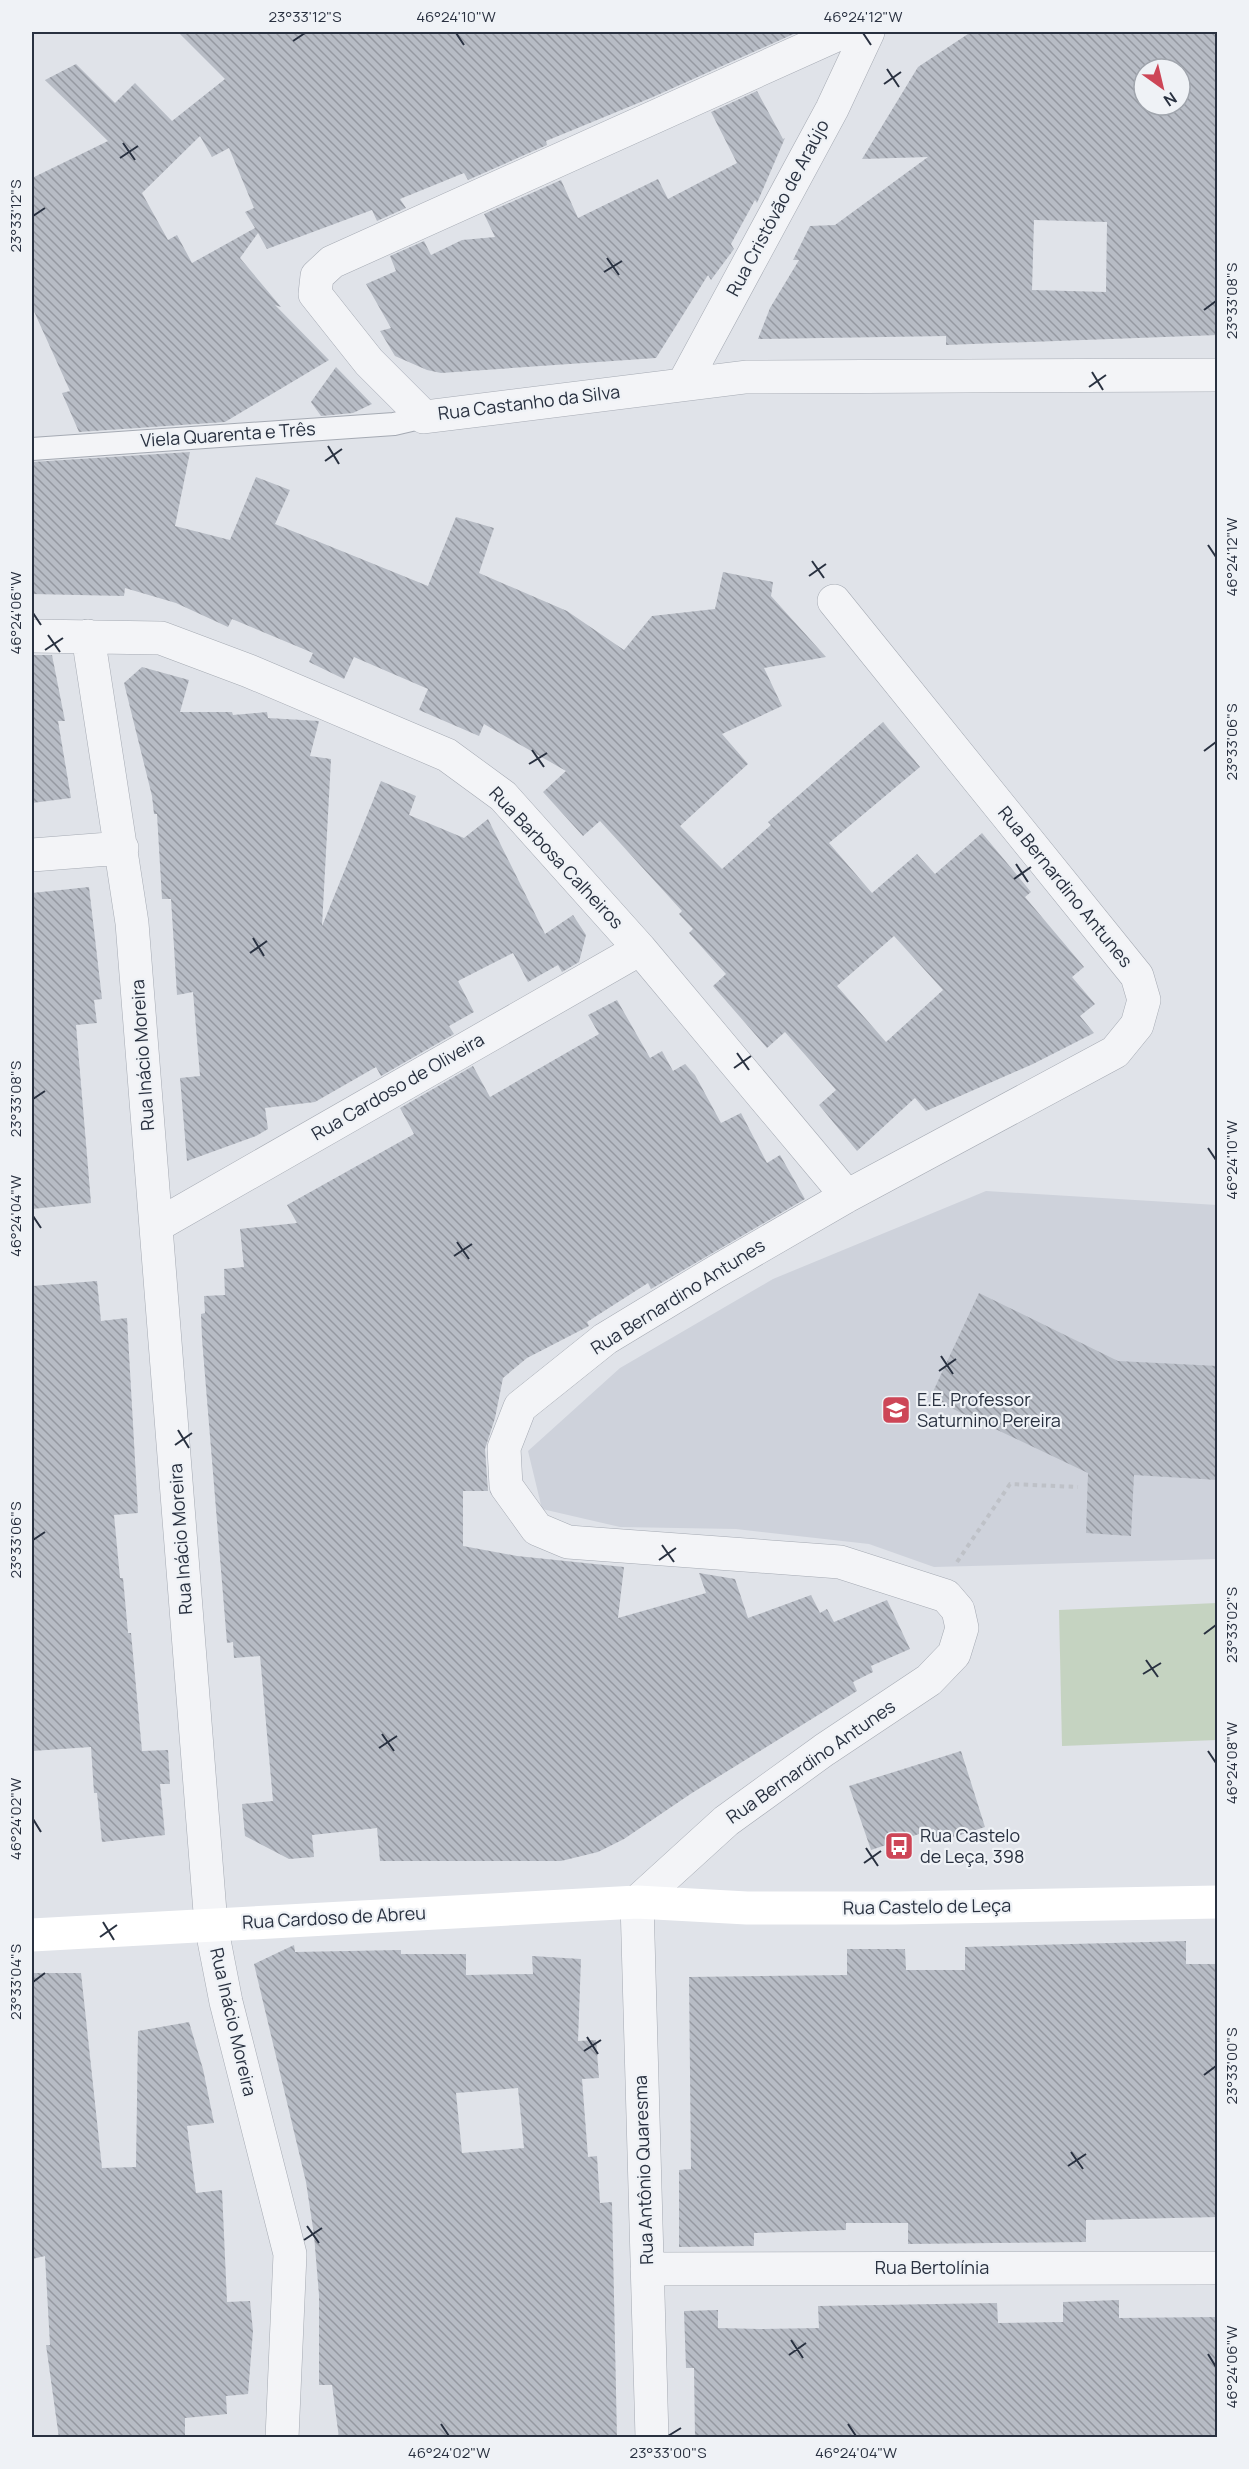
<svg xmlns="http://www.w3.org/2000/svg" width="1249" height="2469" viewBox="0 0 1249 2469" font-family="Manrope,sans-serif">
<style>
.built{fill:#ced2db}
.green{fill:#c5d3c1}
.building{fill:url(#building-back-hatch);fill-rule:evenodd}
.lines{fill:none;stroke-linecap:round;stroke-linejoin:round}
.lane-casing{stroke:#a5aab3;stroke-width:24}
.street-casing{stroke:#a5aab3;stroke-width:34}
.path{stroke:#bec1c7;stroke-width:4;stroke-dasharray:4.5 4.5;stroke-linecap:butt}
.lane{stroke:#f3f4f7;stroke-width:22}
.street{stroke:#f3f4f7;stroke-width:33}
.secondary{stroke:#fff;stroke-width:33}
.ticks{fill:none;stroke:#293140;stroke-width:2}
.labels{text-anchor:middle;stroke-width:4.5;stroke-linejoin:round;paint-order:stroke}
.street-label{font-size:18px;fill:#293140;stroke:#eff2f6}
.poi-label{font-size:18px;fill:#293140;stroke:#eff2f6;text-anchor:start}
.neatline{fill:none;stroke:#293140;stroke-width:2}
.ticks-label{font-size:15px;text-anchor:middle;fill:#293140}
</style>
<defs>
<pattern id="building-back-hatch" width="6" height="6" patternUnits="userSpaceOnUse" patternTransform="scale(1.5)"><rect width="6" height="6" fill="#b7bcc5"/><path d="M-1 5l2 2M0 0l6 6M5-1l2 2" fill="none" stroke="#9599a1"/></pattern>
</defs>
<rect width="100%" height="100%" fill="#e0e3e9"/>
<!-- built -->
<path class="built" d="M 986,1191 L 1217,1205 L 1217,1559 L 934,1567 L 869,1544 L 736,1529 L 620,1527 L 542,1509 L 528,1451 L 620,1368 L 773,1279 Z"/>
<!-- green -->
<path class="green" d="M 1217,1603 L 1217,1740 L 1062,1746 L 1059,1610 Z"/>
<!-- building -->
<path class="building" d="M 178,32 L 798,32 L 653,97 L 546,141 L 547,145 L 468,180 L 464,173 L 400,199 L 406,208 L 377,221 L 372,210 L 267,249 L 258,233 L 240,258 L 281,307 L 275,305 L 329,360 L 225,422 L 79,432 L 62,393 L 70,391 L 32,307 L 32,178 L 108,141 L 45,80 L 76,64 L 115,103 L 135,83 L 172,121 L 225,79 ZM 200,136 L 212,157 L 229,148 L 254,208 L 245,212 L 255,228 L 192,263 L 177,235 L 168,240 L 142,193 Z
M 971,32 L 1218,32 L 1218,335 L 946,345 L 946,336 L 758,339 L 770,308 L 799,260 L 793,260 L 810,226 L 835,225 L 928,157 L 862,159 L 918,67 ZM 1144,69 L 1180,69 L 1180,105 L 1144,105 ZM 1034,220 L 1107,222 L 1106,292 L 1032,290 Z
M 757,91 L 783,139 L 785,138 L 757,203 L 755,200 L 731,244 L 734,249 L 711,280 L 708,275 L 656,358 L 441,373 L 427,370 L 395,356 L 380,331 L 391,328 L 366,284 L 396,271 L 390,256 L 424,241 L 431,255 L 462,240 L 495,237 L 484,214 L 561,180 L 578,218 L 658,179 L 668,199 L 737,163 L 711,112 Z
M 336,367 L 372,404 L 353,413 L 321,416 L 311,402 Z
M 190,452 L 175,526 L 230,540 L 256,477 L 290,490 L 275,524 L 428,586 L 456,517 L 494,528 L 479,573 L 567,611 L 624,650 L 652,616 L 715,609 L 723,572 L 773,582 L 771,596 L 826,657 L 764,668 L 782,706 L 722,734 L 748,764 L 680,826 L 722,869 L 771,825 L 768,822 L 883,722 L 920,767 L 829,843 L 872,893 L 917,854 L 935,874 L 982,833 L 1031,892 L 1025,897 L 1084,967 L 1072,977 L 1095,1004 L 1080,1016 L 1094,1033 L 1033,1064 L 926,1111 L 915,1098 L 857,1151 L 819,1105 L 836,1090 L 785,1032 L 767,1048 L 713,986 L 726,974 L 689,933 L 693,929 L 679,914 L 682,911 L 600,821 L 583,836 L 543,792 L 566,771 L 484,724 L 479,736 L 419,710 L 428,689 L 354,657 L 344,679 L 309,662 L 313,653 L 232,619 L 228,627 L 176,603 L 125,588 L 124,596 L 32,594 L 32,462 ZM 894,936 L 943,990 L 886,1042 L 837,986 Z
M 32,655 L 52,655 L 65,721 L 58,721 L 71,798 L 32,803 Z
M 142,667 L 189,680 L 180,712 L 232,712 L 233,715 L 267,712 L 268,718 L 319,721 L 310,756 L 331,759 L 322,926 L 381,781 L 416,796 L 409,815 L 464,838 L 488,819 L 545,934 L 573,915 L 586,935 L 579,962 L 562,972 L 558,965 L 528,982 L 513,953 L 458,981 L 474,1012 L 449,1026 L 454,1034 L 381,1076 L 376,1067 L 315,1102 L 265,1108 L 268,1129 L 256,1136 L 187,1161 L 180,1078 L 200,1076 L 193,992 L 177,995 L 171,899 L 162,899 L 157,814 L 154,814 L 152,796 L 124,683 Z
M 89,887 L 102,999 L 94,1000 L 97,1023 L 76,1025 L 91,1203 L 32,1209 L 32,893 Z
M 617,1000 L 650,1058 L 662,1051 L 673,1071 L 685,1064 L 695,1075 L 721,1123 L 741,1113 L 767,1163 L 780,1155 L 805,1199 L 651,1289 L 648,1283 L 587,1322 L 589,1326 L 527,1358 L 503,1378 L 495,1418 L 485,1449 L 488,1491 L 463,1491 L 463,1546 L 517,1556 L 624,1567 L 618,1618 L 706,1593 L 699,1573 L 735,1579 L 748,1618 L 811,1595 L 820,1613 L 827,1609 L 834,1622 L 887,1600 L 910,1649 L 871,1666 L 873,1672 L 853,1682 L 857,1691 L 692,1793 L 624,1839 L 598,1852 L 561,1861 L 380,1861 L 377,1828 L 312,1835 L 314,1857 L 289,1859 L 245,1836 L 242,1804 L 273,1801 L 260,1656 L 234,1658 L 233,1642 L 227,1643 L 202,1339 L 201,1314 L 205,1313 L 204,1296 L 225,1295 L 224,1269 L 244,1267 L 240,1229 L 297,1223 L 287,1205 L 414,1134 L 400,1108 L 473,1066 L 490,1097 L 599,1034 L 588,1015 Z
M 97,1281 L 101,1321 L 127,1318 L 138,1513 L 114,1515 L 120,1578 L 123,1578 L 128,1633 L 131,1633 L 142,1751 L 168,1750 L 170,1784 L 160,1784 L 165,1835 L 102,1842 L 97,1793 L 94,1793 L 91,1747 L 32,1751 L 32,1286 Z
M 979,1293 L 1118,1361 L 1218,1366 L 1218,1480 L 1134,1475 L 1131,1536 L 1086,1533 L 1088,1473 L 930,1398 Z
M 961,1751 L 985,1827 L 938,1842 L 934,1829 L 871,1850 L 849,1786 Z
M 1186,1941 L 1186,1964 L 1218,1964 L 1218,2217 L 1086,2220 L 1086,2242 L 908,2244 L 908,2223 L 846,2223 L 846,2230 L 754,2233 L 754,2246 L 679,2247 L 679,2170 L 691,2169 L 689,1977 L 847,1975 L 847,1949 L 905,1949 L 906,1970 L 965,1970 L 965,1947 Z
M 294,1945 L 295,1952 L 401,1950 L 401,1954 L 466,1954 L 466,1975 L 533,1974 L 532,1956 L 581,1959 L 578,2041 L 596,2040 L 599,2078 L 582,2079 L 588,2157 L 597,2156 L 600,2203 L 612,2202 L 617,2438 L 339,2438 L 332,2385 L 319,2385 L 319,2295 L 314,2235 L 306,2182 L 254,1964 ZM 518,2088 L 524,2148 L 462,2153 L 456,2093 Z
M 32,1973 L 81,1973 L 102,2168 L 136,2167 L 138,2031 L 189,2022 L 203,2069 L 214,2123 L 187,2126 L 196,2193 L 222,2190 L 227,2302 L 250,2301 L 253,2331 L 248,2394 L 226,2396 L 227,2414 L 185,2418 L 185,2438 L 59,2438 L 46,2345 L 50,2345 L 45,2256 L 32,2259 Z
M 1119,2300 L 1119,2318 L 1218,2317 L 1218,2438 L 695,2438 L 694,2368 L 686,2368 L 684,2311 L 718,2310 L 718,2328 L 760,2329 L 819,2328 L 818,2306 L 997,2303 L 998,2323 L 1063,2322 L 1063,2302 Z"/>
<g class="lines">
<!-- lane casing -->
<g class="lane-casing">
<path id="lane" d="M 32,449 L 394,424 L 424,417"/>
</g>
<!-- street casing -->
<g class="street-casing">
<path id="street" d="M 843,32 L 332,262 L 317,276 L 315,294 L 369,362 L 424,417 L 746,377 L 1218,375
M 684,383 L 832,109 L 868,32
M 32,636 L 161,638 L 249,671 L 447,755 L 503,796 L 640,949 L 847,1196
M 88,636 L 132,923 L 211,1925 L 226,2002 L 290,2254 L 282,2438
M 32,855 L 122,848
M 156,1226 L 640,949
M 647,2269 L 1218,2268
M 652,2438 L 637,1902 L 726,1821 L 824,1750 L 929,1680 L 954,1654 L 962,1628 L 958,1610 L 946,1596 L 840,1562 L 568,1542 L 537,1529 L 506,1486 L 504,1448 L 520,1407 L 605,1339 L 714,1273 L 847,1196 L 1115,1052 L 1137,1025 L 1144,1000 L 1137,976 L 834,601"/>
</g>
<!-- path -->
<path class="path" d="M 957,1562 L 1010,1484 L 1078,1487"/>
<!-- lane -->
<use href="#lane" class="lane"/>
<!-- street -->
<use href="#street" class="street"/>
<!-- secondary -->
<path class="secondary" d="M 32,1935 L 637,1902 L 747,1908 L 896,1908 L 1218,1902"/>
</g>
<!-- ticks -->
<path class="ticks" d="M 456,33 L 464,45M 863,33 L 871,45M 293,41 L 305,33M 887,69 L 899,87M 884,84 L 901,72M 123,143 L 135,160M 120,158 L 138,146M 33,216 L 45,208M 607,258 L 619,275M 604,272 L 622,261M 1204,310 L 1216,301M 1092,372 L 1103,390M 1089,387 L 1106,375M 328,446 L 339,464M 325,461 L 342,449M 1208,545 L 1216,557M 812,561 L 824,578M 809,576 L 826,564M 33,613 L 41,625M 48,635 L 60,652M 45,650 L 63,638M 532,750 L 544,767M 1204,751 L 1216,742M 529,764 L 547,753M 1016,864 L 1028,882M 1014,879 L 1031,867M 253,938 L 264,956M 250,953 L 267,941M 737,1053 L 749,1070M 734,1068 L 751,1056M 33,1099 L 45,1091M 1208,1148 L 1216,1160M 33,1216 L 41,1228M 457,1242 L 469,1259M 454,1256 L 472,1244M 941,1356 L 953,1374M 939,1371 L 956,1359M 178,1430 L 189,1448M 175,1445 L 192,1433M 33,1540 L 45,1532M 662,1545 L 674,1562M 659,1560 L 676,1548M 1204,1634 L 1216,1625M 1146,1660 L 1158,1677M 1143,1674 L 1161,1663M 382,1734 L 394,1751M 379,1748 L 397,1736M 1208,1751 L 1216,1763M 33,1819 L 41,1832M 866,1848 L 878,1866M 864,1863 L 881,1851M 103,1922 L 114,1940M 100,1937 L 117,1925M 33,1982 L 45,1973M 587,2037 L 598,2054M 584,2051 L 601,2040M 1204,2075 L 1216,2066M 1071,2152 L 1083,2169M 1068,2166 L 1086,2154M 307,2226 L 319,2243M 304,2240 L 322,2228M 791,2340 L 803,2358M 1208,2354 L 1216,2367M 789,2355 L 806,2343M 441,2424 L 449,2436M 848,2424 L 856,2436M 668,2436 L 681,2428"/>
<!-- icons -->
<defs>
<g id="school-square" transform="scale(1.5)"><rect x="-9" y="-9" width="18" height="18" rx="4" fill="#cd4657" stroke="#eff2f6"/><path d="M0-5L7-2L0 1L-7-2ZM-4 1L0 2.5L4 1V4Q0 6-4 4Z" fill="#fff"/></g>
<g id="bus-square" transform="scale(1.5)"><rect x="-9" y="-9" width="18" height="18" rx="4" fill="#cd4657" stroke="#eff2f6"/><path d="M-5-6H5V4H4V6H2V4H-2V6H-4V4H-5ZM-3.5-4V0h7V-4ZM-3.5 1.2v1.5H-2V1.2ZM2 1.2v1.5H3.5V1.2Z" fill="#fff"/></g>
</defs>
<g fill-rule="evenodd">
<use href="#school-square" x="896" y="1410"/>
<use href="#bus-square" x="899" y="1846"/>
</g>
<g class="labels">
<!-- street labels -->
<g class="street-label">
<text transform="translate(778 208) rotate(-62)" y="6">Rua Cristóvão de Araújo</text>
<text transform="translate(529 403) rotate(-7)" y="6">Rua Castanho da Silva</text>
<text transform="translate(228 435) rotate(-4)" y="6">Viela Quarenta e Três</text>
<text transform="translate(556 858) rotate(47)" y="6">Rua Barbosa Calheiros</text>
<text transform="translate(1065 887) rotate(51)" y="6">Rua Bernardino Antunes</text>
<text transform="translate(143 1055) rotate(-94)" y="6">Rua Inácio Moreira</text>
<text transform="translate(398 1087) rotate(-30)" y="6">Rua Cardoso de Oliveira</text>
<text transform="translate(678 1297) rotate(-32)" y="6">Rua Bernardino Antunes</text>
<text transform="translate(181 1539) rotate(-94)" y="6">Rua Inácio Moreira</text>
<text transform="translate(811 1762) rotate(-35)" y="6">Rua Bernardino Antunes</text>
<text transform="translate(927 1907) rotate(-1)" y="6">Rua Castelo de Leça</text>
<text transform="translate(334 1918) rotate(-3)" y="6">Rua Cardoso de Abreu</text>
<text transform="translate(233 2022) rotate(77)" y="6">Rua Inácio Moreira</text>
<text transform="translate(644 2170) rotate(-92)" y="6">Rua Antônio Quaresma</text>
<text x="932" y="2274">Rua Bertolínia</text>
</g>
<!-- poi labels -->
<g class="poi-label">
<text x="917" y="1406">E.E. Professor<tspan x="917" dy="21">Saturnino Pereira</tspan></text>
<text x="920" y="1842">Rua Castelo<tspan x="920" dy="21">de Leça, 398</tspan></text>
</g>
</g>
<!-- border -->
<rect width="1249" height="2469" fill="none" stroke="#eff2f6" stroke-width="66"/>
<!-- north arrow -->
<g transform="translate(1162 87) rotate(146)"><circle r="28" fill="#eff2f6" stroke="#a0a5ad" stroke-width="1.5"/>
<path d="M0-4.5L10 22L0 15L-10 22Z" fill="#cd4657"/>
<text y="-9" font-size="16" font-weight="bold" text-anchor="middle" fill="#293140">N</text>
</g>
<rect x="33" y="33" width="1183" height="2403" class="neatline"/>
<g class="ticks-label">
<text x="305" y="22">23°33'12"S</text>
<text x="456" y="22">46°24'10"W</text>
<text x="863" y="22">46°24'12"W</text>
<text transform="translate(16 216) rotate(-90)" y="5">23°33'12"S</text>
<text transform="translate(1232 301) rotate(-90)" y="5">23°33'08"S</text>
<text transform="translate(1232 557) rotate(-90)" y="5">46°24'12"W</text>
<text transform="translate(16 613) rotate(-90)" y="5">46°24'06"W</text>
<text transform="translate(1232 742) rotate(-90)" y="5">23°33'06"S</text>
<text transform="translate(16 1099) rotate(-90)" y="5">23°33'08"S</text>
<text transform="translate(1232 1160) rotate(-90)" y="5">46°24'10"W</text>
<text transform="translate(16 1216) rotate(-90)" y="5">46°24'04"W</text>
<text transform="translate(16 1540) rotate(-90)" y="5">23°33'06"S</text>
<text transform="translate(1232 1625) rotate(-90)" y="5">23°33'02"S</text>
<text transform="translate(1232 1763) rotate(-90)" y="5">46°24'08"W</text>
<text transform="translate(16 1819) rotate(-90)" y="5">46°24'02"W</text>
<text transform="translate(16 1982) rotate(-90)" y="5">23°33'04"S</text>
<text transform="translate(1232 2066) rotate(-90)" y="5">23°33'00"S</text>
<text transform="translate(1232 2367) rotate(-90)" y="5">46°24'06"W</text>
<text x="449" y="2458">46°24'02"W</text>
<text x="668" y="2458">23°33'00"S</text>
<text x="856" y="2458">46°24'04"W</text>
</g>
</svg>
